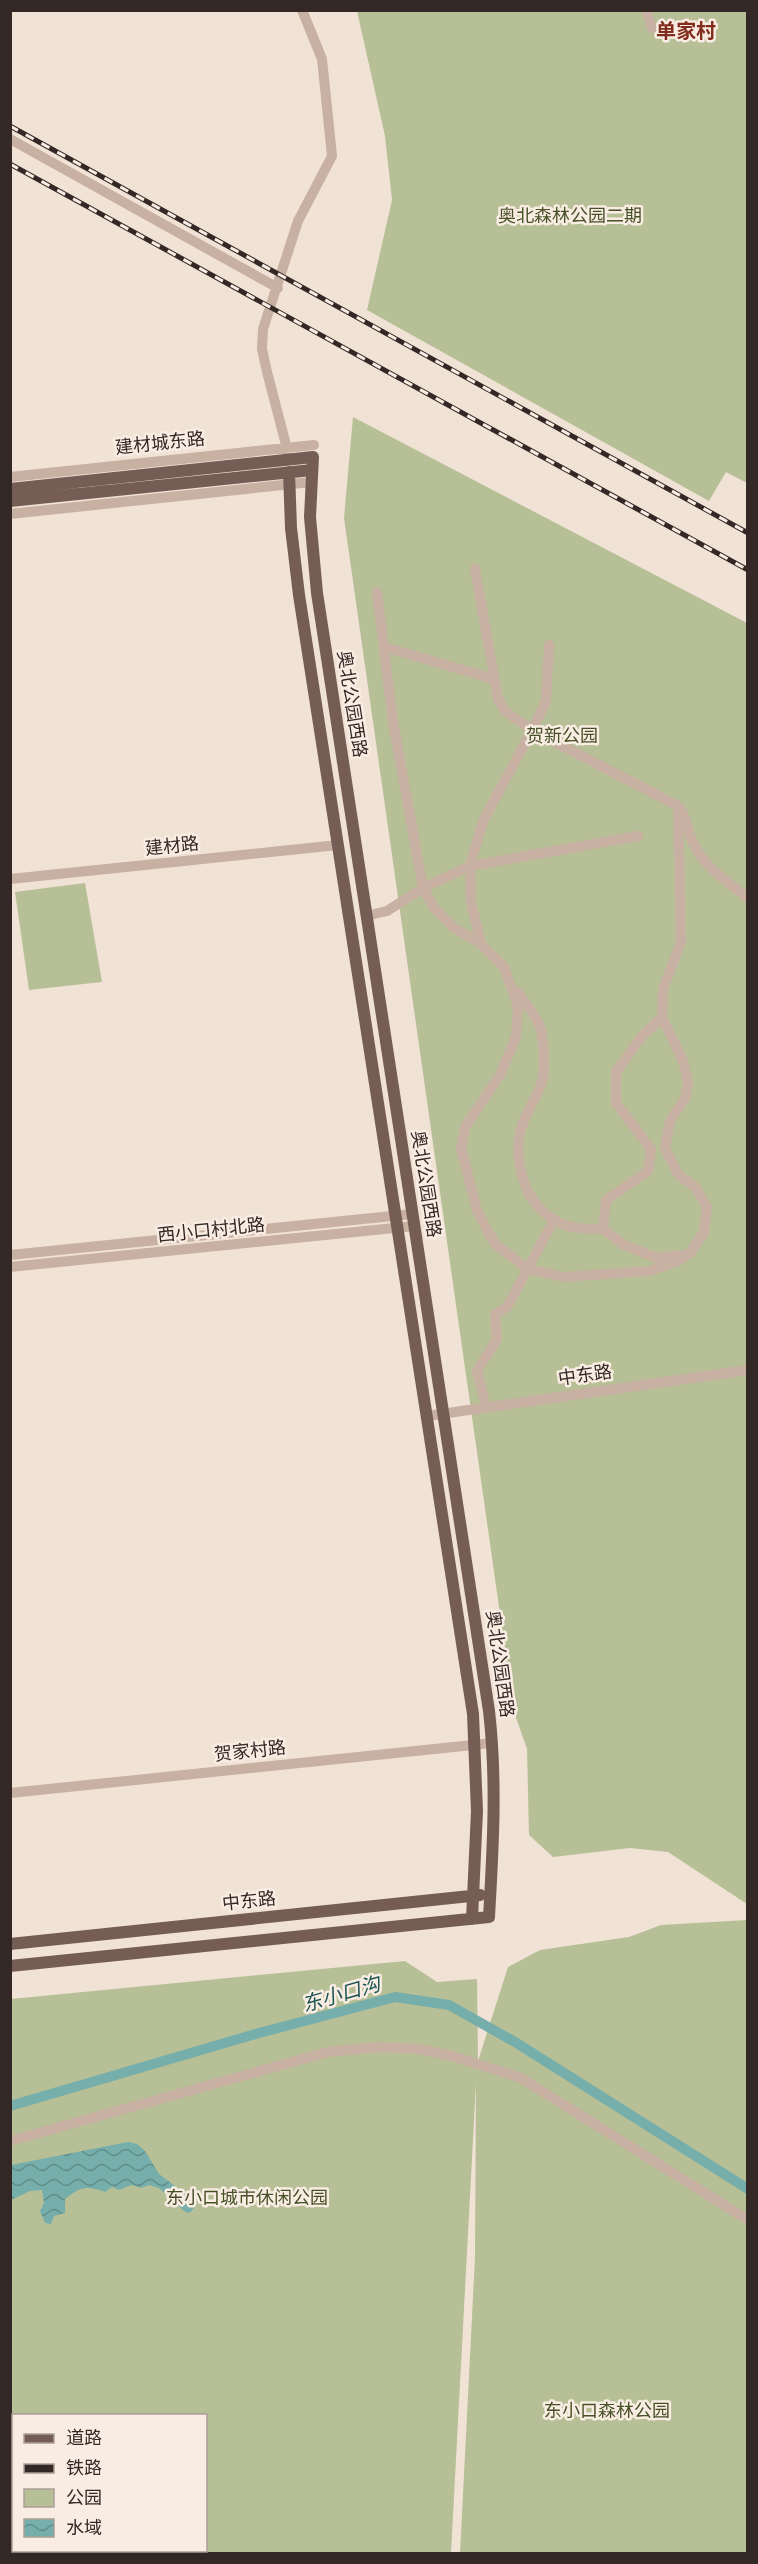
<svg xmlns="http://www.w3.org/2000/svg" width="758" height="2564" viewBox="0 0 758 2564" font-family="'Space Grotesk','Noto Sans SC',sans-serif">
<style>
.green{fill:#b6bf96;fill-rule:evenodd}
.water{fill:url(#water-waves)}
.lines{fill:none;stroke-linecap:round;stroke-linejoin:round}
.canal{stroke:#75aeab;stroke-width:10}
.minor{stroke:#c8b0a2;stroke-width:10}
.major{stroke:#755d55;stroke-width:12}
.rail-casing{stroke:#332825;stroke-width:5}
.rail{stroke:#f9ece2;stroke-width:3;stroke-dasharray:9;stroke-linecap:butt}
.labels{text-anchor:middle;stroke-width:5;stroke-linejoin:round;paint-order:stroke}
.park-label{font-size:18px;fill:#465128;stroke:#f9ece2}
.street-label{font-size:18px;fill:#332825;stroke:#f9ece2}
.neighbourhood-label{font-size:20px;font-weight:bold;fill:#822c1d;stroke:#f9ece2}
.water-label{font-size:20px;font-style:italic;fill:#1a5453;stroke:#f9ece2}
</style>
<defs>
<pattern id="water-waves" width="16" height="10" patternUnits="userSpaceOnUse" patternTransform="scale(1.5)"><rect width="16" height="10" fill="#75aeab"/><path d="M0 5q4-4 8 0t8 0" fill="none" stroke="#618e8b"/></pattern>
</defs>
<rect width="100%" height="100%" fill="#f1e2d6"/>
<!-- green -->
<path class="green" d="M 357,11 L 747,11 L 747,483 L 726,472 L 709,501 L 367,310 L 392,200 L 385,136 Z
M 353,417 L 747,623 L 747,1904 L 668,1852 L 630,1848 L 553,1857 L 529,1835 L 527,1749 L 514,1712 L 344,518 Z
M 85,883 L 102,982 L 29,990 L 15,892 Z
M 747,1920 L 747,2553 L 460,2553 L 475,2258 L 476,2083 L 451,2553 L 11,2554 L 11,1999 L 405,1961 L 437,1982 L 477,1979 L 478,2061 L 508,1967 L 540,1950 L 629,1937 L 661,1925 ZM 14,2416 L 206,2416 L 206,2550 L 14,2550 Z"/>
<!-- water -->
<path class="water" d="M 128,2142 L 137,2144 L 145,2151 L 159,2174 L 184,2193 L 194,2208 L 189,2213 L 184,2211 L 159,2188 L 149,2185 L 141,2188 L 132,2185 L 119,2190 L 112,2187 L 105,2192 C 86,2185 80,2187 65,2199 L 65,2213 L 54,2216 L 51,2224 L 45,2223 L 40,2211 L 44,2203 L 42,2190 L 30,2191 L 11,2200 L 11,2165 Z"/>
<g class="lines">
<!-- canal -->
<path class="canal" d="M 10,2106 L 259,2033 L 395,1997 L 449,2005 L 515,2042 L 748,2189"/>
<!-- minor -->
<path class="minor" d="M 646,10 L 652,28
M 10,139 L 278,288
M 290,460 L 267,372 L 262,349 L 263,329 L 298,221 L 332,156 L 322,59 L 302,10
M 10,477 L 314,445
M 10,514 L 311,482
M 475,569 L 498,699 L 506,712 L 532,730 L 678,806 C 687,817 687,828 692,841 C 703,866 727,882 748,898
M 377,592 L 393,722 L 423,888 L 434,908 L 453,927 L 481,944 L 504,967 L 518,1006 L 516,1037 L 500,1075 L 465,1127 L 461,1148 L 477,1211 L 495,1244 L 528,1269 L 563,1277 L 649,1271 L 678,1261 L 690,1253 L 704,1232 L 707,1207 L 696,1188 L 678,1174 L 665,1148 L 670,1121 L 685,1098 L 688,1082 L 683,1061 L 662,1017
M 384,647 L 494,679
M 678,806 L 681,942 L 663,989 L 662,1017 L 642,1036 L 616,1072 L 616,1103 L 651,1149 L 648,1171 L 606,1200 L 603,1229 L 624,1245 L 657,1258 L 680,1255
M 10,879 L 338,845
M 366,916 L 387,911 L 423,888 L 470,866 L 638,836
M 481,944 L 471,902 L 470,866 L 483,821 L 532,730 L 546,701 L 549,645
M 518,992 C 524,1003 536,1015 540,1027 C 543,1037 544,1052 544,1063 C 545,1088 533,1098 525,1118 C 510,1153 521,1199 554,1220 C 569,1229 586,1229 603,1229
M 10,1255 L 412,1214
M 10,1267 L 414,1226
M 486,1407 L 477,1371 L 497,1339 L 495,1314 L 507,1307 L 554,1220
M 427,1416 L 748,1370
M 10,1793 L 492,1743
M 10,2141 L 328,2052 L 377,2047 L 419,2049 L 452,2056 L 521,2078 L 748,2220"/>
<!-- major -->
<path class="major" d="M 289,472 L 291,528 L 299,595 L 473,1714 L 477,1811 L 472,1919
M 10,489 L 313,457 L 310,517 L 317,593 L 489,1711 C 497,1780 493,1848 489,1917 L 10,1966
M 10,501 L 312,470
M 10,1944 L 480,1895"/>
<!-- rail casing -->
<g class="rail-casing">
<path id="rail" d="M 10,126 L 748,533
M 10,164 L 748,570"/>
</g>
<!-- rail -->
<use href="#rail" class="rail"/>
</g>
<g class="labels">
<!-- park labels -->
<g class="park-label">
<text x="570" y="222">奥北森林公园二期</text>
<text x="562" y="742">贺新公园</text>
<text x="247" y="2204">东小口城市休闲公园</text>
<text x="607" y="2417">东小口森林公园</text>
</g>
<!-- street labels -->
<g class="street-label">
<text transform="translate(160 443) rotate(-6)" y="6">建材城东路</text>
<text transform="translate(352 704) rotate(81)" y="6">奥北公园西路</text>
<text transform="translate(172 846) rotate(-6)" y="6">建材路</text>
<text transform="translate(426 1184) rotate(81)" y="6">奥北公园西路</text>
<text transform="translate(211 1230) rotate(-6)" y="6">西小口村北路</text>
<text transform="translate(585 1375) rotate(-8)" y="6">中东路</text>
<text transform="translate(500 1664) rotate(82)" y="6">奥北公园西路</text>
<text transform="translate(250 1751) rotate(-6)" y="6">贺家村路</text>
<text transform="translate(249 1901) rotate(-6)" y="6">中东路</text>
</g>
<!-- neighbourhood labels -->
<g class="neighbourhood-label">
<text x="686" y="38">单家村</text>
</g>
<!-- water labels -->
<g class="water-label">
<text transform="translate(341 1994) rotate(-16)" y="7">东小口沟</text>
</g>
</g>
<!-- border -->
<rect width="758" height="2564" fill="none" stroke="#332825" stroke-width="24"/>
<!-- legend -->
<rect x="12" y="2414" width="195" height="138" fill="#f9ece2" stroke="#aa9e96" stroke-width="1.5"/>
<rect x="24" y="2434" width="30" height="9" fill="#755d55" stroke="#aa9e96" stroke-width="1.5"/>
<text x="66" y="2444" font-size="18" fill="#332825">道路</text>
<rect x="24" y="2464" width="30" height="9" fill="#332825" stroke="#aa9e96" stroke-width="1.5"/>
<text x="66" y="2474" font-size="18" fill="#332825">铁路</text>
<rect x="24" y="2489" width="30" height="18" fill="#b6bf96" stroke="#aa9e96" stroke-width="1.5"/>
<text x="66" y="2504" font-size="18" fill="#332825">公园</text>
<rect x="24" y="2519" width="30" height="18" fill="url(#water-waves)" stroke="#aa9e96" stroke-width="1.5"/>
<text x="66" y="2534" font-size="18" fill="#332825">水域</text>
</svg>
